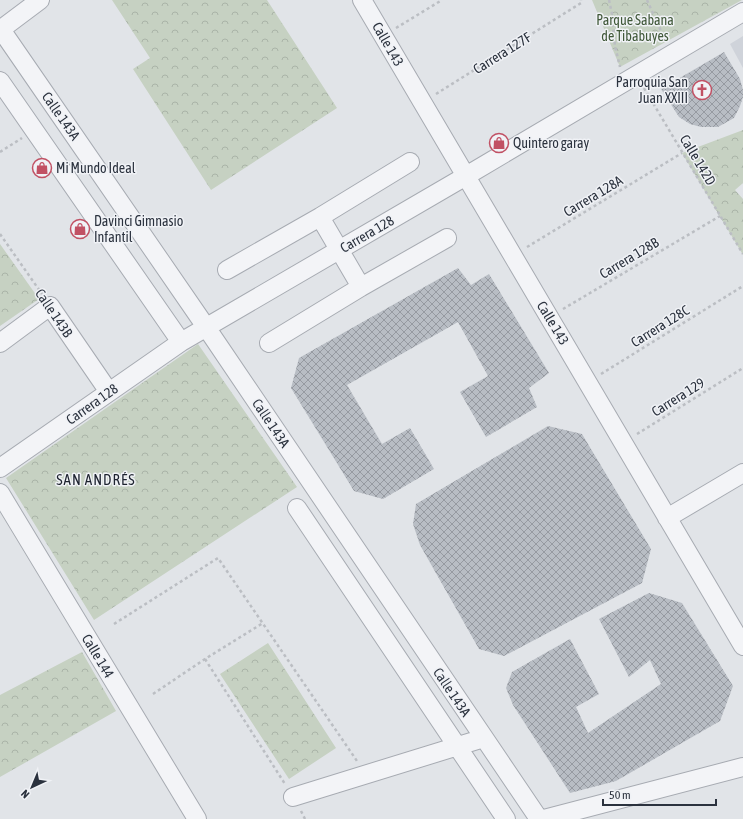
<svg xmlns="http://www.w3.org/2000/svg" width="743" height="819" viewBox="0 0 743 819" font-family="'Asap Condensed',sans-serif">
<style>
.built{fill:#cfd3da}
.park{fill:url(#park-crowns)}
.building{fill:url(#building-cross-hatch)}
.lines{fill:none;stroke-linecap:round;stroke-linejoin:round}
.minor-casing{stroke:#a7abb2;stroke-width:20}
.path{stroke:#bbbec3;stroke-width:2.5;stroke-dasharray:3 3;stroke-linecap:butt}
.minor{stroke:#f3f4f7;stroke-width:18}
.labels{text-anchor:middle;stroke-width:3;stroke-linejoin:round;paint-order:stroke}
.park-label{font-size:14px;fill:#405839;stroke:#f0f2f6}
.street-label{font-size:14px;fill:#2b323e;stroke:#f0f2f6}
.poi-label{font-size:14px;fill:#2b323e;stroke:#f0f2f6;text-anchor:start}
.neighbourhood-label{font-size:15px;letter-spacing:1px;fill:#1d232f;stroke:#f0f2f6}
</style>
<defs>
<pattern id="park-crowns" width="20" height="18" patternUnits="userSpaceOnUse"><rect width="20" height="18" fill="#c6d1c2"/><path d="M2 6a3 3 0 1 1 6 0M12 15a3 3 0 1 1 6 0" fill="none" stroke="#aab4a8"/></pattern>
<pattern id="building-cross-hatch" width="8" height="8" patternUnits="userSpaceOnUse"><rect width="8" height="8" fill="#b8bdc4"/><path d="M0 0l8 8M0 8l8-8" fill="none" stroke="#969aa1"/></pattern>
</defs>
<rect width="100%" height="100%" fill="#e1e4e8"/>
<!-- built -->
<path class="built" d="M 743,36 L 743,68 L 730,44 Z"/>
<!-- park -->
<path class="park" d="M 112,0 L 267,0 L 337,108 L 211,190 L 133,69 L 150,58 Z
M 592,0 L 742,0 L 620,67 Z
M 743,130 L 743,183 L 735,190 L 743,199 L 743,255 L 682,153 Z
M 0,244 L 39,299 L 0,326 Z
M 198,344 L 297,487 L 94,620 L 6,478 Z
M 268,643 L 336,748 L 289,779 L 220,674 Z
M 82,652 L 116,711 L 0,777 L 0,695 Z"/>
<!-- building -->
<path class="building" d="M 724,52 L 740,79 L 743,90 L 743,97 L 740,106 L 734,118 L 718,127 L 701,127 L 690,124 L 679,117 L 661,89 Z
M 458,268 L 471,285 L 489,274 L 549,373 L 529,388 L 537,407 L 486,437 L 460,392 L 488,376 L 458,322 L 347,385 L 382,444 L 410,428 L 434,469 L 383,499 L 354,491 L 291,388 L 299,358 Z
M 548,426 L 582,434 L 651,549 L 642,583 L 504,656 L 479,649 L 420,545 L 413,524 L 416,504 Z
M 649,593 L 682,603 L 733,686 L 720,721 L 616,781 L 570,793 L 513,705 L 506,688 L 512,672 L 570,639 L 599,694 L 576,707 L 588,733 L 661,684 L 650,660 L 629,677 L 599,619 Z"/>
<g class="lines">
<!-- minor casing -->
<g class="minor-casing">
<path id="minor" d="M 362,0 L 743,646
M 0,28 L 206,327 L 539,819
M 0,30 L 40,0
M 0,81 L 181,342
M 320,217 L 361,287
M 227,270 L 320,217 L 410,162
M 0,343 L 50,306 L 109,392
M 269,343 L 361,287 L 447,238
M 0,468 L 181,342 L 466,176 L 743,12
M 0,493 L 197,819
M 297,508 L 506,819
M 667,518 L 743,473
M 293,797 L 484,738
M 544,819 L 743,767"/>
</g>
<!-- path -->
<path class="path" d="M 609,0 L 612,14 L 615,46 L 620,67
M 647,0 L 665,40
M 396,28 L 442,0
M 644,88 L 743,254
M 436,94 L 581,3 L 581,0
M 0,152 L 22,138
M 0,234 L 42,294
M 527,247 L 682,153
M 563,309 L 720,216
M 601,374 L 743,286
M 637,434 L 743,368
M 114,624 L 218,558 L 357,761
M 205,659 L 285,784
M 153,694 L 205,659 L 263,623
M 301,811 L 305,819"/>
<!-- minor -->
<use href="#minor" class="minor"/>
</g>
<!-- icons -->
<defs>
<g id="church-ring" transform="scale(1)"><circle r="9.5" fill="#f0f2f6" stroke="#c15164" stroke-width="1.5"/><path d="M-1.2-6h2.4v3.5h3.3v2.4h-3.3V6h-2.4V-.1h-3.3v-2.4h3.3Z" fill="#c15164"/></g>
<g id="shop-ring" transform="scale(1)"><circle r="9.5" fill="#f0f2f6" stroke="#c15164" stroke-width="1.5"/><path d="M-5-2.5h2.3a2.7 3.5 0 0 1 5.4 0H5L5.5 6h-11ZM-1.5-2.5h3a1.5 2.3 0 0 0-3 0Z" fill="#c15164"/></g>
</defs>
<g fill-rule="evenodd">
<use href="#church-ring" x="702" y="90"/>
<use href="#shop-ring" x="499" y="143"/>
<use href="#shop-ring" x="42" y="168"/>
<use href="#shop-ring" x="80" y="229"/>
</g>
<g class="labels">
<!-- park labels -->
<g class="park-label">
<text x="635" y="25">Parque Sabana<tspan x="635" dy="16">de Tibabuyes</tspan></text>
</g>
<!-- street labels -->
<g class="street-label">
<text transform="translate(388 44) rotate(60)" y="5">Calle 143</text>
<text transform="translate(502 53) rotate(-32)" y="5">Carrera 127F</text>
<text transform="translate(61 116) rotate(55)" y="5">Calle 143A</text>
<text transform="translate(698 160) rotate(59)" y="5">Calle 142D</text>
<text transform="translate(593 196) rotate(-31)" y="5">Carrera 128A</text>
<text transform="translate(367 234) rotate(-30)" y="5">Carrera 128</text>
<text transform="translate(629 258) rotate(-31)" y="5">Carrera 128B</text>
<text transform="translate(54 313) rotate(56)" y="5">Calle 143B</text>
<text transform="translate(553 323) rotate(59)" y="5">Calle 143</text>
<text transform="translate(660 326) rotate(-32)" y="5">Carrera 128C</text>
<text transform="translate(678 397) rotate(-32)" y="5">Carrera 129</text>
<text transform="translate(92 404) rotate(-35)" y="5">Carrera 128</text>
<text transform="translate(271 423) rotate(56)" y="5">Calle 143A</text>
<text transform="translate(98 656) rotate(59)" y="5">Calle 144</text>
<text transform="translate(452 692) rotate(56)" y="5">Calle 143A</text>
</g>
<!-- poi labels -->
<g class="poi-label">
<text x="688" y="87" text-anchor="end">Parroquia San<tspan x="688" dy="16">Juan XXIII</tspan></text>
<text x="513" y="148">Quintero garay</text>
<text x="56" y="173">Mi Mundo Ideal</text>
<text x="94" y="226">Davinci Gimnasio<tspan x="94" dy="16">Infantil</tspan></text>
</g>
<!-- neighbourhood labels -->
<g class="neighbourhood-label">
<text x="96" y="485">SAN ANDRÉS</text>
</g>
</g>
<!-- north arrow -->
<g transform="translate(32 787) rotate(224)" stroke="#f0f2f6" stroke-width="3" paint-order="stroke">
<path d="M0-3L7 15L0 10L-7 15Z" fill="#2b323e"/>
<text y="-6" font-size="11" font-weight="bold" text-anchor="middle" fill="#2b323e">N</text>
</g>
<!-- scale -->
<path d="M603 799v6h113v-6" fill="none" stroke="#2b323e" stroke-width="2"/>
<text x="609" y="799" font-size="12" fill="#2b323e" stroke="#f0f2f6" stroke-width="3" paint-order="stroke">50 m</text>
</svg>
